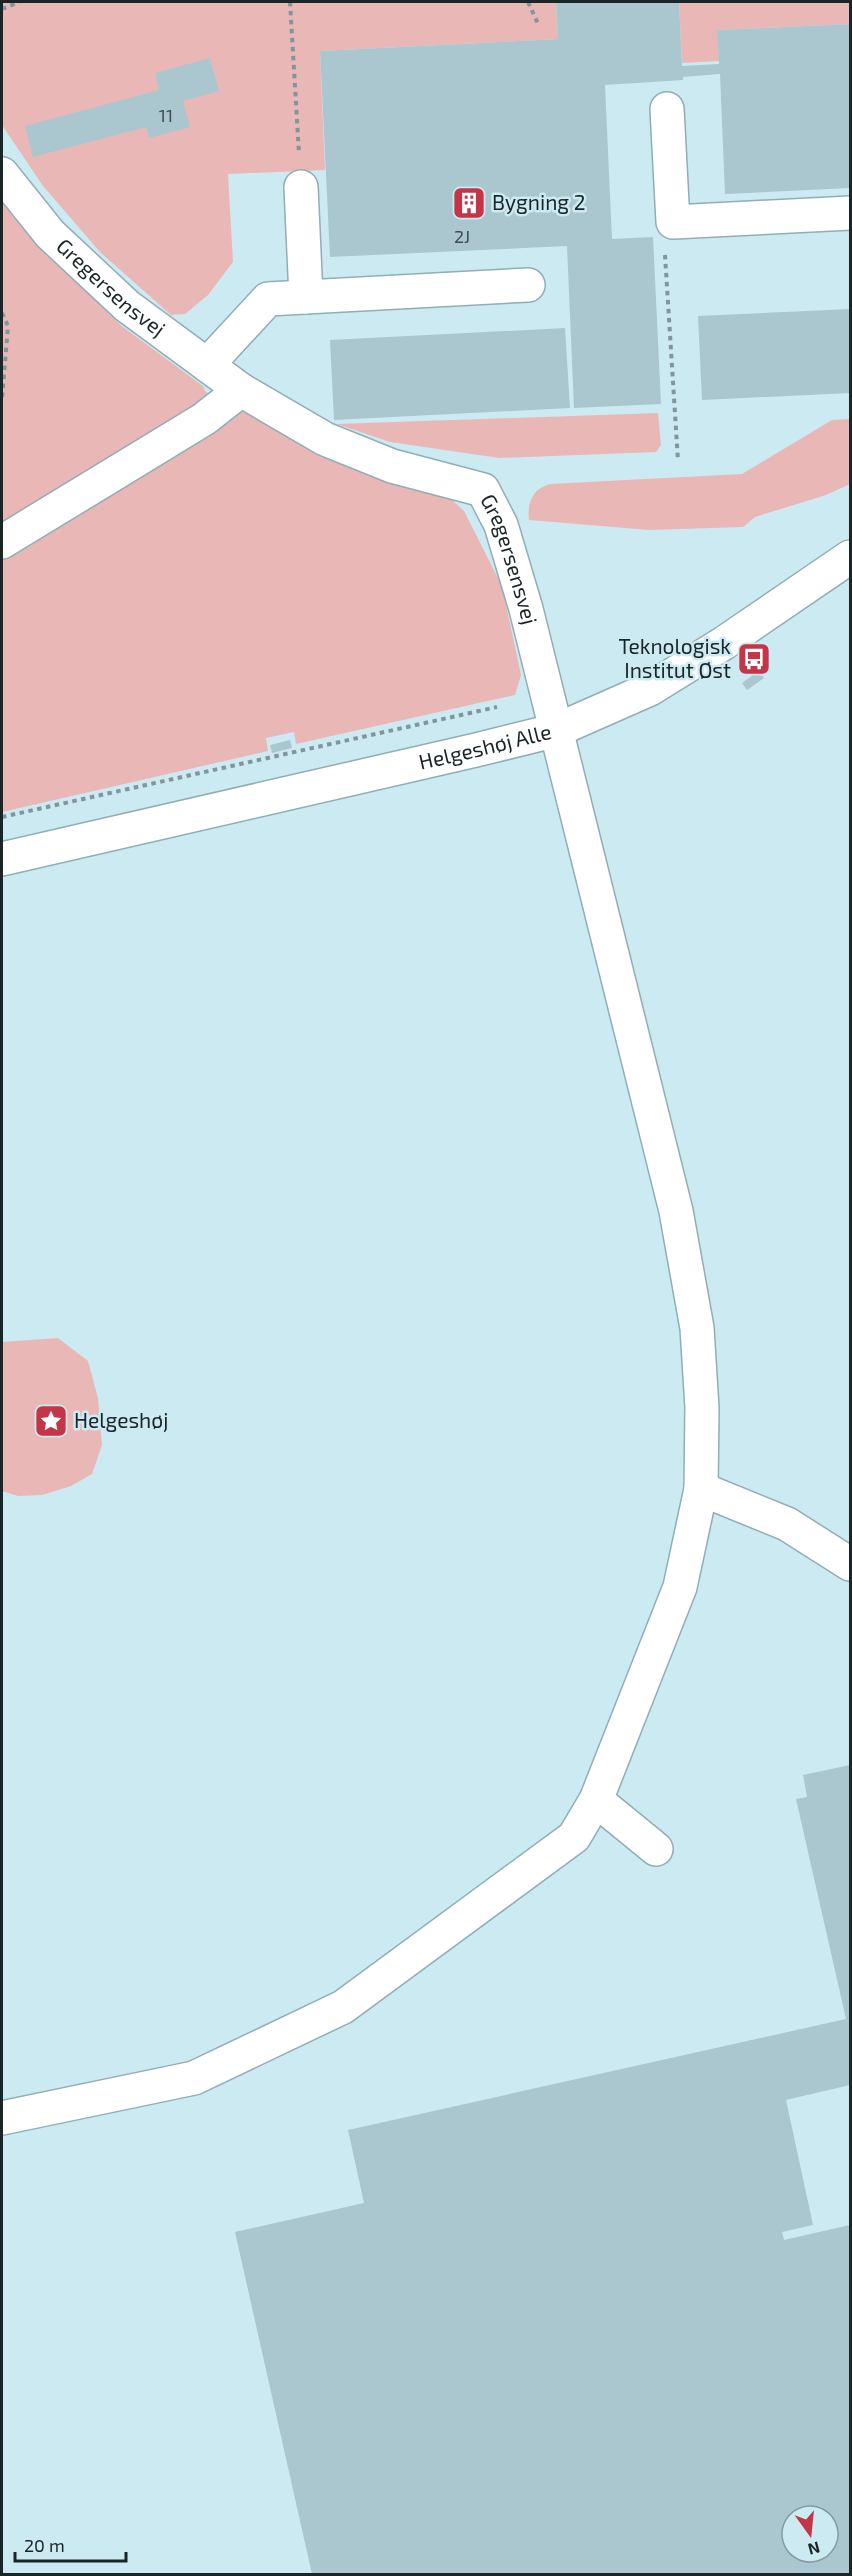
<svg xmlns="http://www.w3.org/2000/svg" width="852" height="2576" viewBox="0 0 852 2576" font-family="'Exo 2',sans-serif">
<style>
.green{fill:#eab7b7}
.building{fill:#aac7cf;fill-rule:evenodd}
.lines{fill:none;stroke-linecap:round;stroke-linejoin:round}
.minor-casing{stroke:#91adb5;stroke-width:36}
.path{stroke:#80969c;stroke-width:4;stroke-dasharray:4.5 4.5;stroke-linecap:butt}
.minor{stroke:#fff;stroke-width:33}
.labels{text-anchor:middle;stroke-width:5;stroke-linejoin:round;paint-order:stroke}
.number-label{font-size:18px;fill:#3e4e52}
.poi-label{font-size:21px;fill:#1a2528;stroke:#cceaf2;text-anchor:start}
.street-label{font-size:21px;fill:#1a2528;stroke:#cceaf2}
</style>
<rect width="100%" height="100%" fill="#cceaf2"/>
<!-- green -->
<path class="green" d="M 2,2 L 556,2 L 558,39 L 320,51 L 325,170 L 228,174 L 233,262 L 208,295 L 185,314 L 171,315 L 100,252 L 43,186 L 2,125 Z
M 679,2 L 850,2 L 850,24 L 718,30 L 719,61 L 682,63 Z
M 2,198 L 75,281 L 123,327 L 203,386 L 205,391 L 231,411 L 249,413 L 367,473 L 451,499 L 464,511 L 502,586 L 521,675 L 515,695 L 296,744 L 294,732 L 266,738 L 268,751 L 2,812 Z
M 658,413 L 661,445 L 656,452 L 499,458 L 390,442 L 337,424 Z
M 850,419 L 850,484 L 826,495 L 755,517 L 743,527 L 649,530 L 529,520 C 527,503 532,489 550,484 L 742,474 L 832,420 Z
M 58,1338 L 88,1361 L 98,1398 L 102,1445 L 92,1474 L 71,1486 L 42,1495 L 18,1496 L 2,1491 L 2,1342 Z"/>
<!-- building -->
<path class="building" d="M 556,2 L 679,2 L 682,66 L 719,64 L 717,30 L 850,24 L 850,188 L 725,194 L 720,74 L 683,77 L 683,80 L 605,85 L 612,239 L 653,237 L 661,404 L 574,408 L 567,246 L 330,257 L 320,51 L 558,39 Z
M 210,58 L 219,91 L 183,101 L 190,127 L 149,138 L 146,127 L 33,157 L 25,126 L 159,90 L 155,73 Z
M 850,309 L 850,393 L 702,400 L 698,316 Z
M 565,328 L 570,408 L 334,420 L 330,340 Z
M 759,671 L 764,678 L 747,690 L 742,683 Z
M 290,740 L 292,748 L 272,753 L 270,745 Z
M 850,1765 L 850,2085 L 786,2100 L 813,2225 L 782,2232 L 784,2240 L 850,2225 L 850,2574 L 312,2574 L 235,2232 L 364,2203 L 348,2130 L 846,2019 L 796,1799 L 807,1797 L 803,1775 ZM 792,2516 L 828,2516 L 828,2552 L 792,2552 Z"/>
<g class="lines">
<!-- minor casing -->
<g class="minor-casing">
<g id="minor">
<path d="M 667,109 L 673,222 L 850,213"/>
<path id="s1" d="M 2,174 L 50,234 L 127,306 L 241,390 L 325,439 L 392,466 L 483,490 L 501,525 L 526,609 L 676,1211 L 697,1328 L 702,1408 L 701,1489 L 680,1587 L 596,1800 L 574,1837 L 343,2007 L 194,2078 L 2,2118"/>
<path d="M 301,187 L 306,297"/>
<path d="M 207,365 L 268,299 L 528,285"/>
<path d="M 2,542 L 204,419 L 241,390"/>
<path id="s2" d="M 2,859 L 476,750 L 557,730 L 650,689 L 724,643 L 850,557"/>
<path d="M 701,1489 L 787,1524 L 850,1564"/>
<path d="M 596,1800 L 656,1849"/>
</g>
</g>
<!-- path -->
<path class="path" d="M 290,2 L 299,154
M 528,2 L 539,26
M 2,9 L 19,2
M 665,255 L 678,461
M 2,313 L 8,326 L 2,399
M 2,817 L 497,707"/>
<!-- minor -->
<use href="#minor" class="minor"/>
</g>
<!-- icons -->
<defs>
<g id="building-square" transform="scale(1.725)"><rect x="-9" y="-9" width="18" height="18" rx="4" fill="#c53548" stroke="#cceaf2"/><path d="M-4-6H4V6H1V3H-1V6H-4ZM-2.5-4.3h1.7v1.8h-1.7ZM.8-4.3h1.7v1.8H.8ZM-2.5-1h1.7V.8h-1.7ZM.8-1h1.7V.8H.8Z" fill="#fff"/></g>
<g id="bus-square" transform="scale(1.725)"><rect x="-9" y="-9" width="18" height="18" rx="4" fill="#c53548" stroke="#cceaf2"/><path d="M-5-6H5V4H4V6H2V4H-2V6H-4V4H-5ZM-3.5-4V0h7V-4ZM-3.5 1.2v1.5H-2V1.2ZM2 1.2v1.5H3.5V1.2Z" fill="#fff"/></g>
<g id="sight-square" transform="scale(1.725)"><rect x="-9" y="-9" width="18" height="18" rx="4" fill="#c53548" stroke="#cceaf2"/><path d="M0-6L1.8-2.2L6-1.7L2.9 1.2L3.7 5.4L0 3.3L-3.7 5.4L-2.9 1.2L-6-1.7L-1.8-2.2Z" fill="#fff"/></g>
</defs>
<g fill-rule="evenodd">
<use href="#building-square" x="469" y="203"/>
<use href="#bus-square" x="754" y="659"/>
<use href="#sight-square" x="51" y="1421"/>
</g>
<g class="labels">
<!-- number labels -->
<g class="number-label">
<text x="166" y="122">11</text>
<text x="462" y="243">2J</text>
</g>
<!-- poi labels -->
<g class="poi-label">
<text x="492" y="210">Bygning 2</text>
<text x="731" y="654" text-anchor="end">Teknologisk<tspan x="731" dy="24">Institut Øst</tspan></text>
<text x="74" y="1428">Helgeshøj</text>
</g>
<!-- street labels -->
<g class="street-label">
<text dy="7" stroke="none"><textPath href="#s1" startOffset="158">Gregersensvej</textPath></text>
<text dy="7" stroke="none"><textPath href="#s1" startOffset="662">Gregersensvej</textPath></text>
<text dy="7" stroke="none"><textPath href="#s2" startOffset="496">Helgeshøj Alle</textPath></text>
</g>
</g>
<!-- border -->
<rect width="852" height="2576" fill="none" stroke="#1a2528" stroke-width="6"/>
<!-- north arrow -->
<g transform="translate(810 2534) rotate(165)"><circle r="28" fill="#cceaf2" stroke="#859ba1" stroke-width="1.5"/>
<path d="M0-4.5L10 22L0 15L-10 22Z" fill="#c53548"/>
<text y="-9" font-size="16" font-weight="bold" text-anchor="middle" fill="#1a2528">N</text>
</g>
<!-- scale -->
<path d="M15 2552v9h111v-9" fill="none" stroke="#1a2528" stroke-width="3"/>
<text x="24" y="2552" font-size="18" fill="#1a2528" stroke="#cceaf2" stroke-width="4.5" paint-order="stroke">20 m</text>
</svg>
